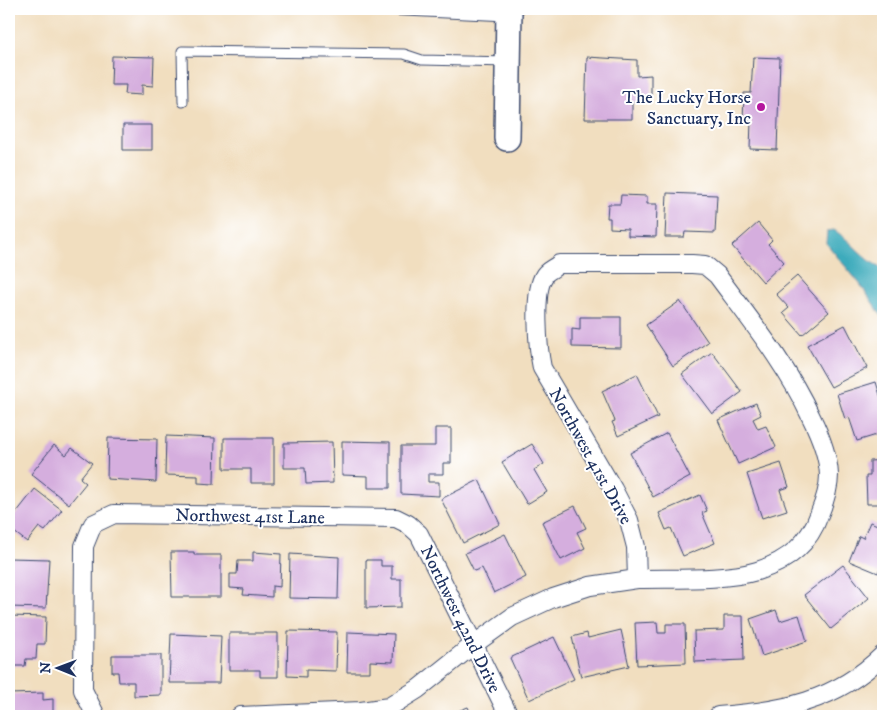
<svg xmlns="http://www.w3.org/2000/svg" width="892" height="725" viewBox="0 0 892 725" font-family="'IM FELL DW Pica',serif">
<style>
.water{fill:#3dabbc;stroke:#2c6d8d}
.building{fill:#d5aede}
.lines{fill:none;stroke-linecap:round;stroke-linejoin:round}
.lane-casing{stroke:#3b496d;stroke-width:11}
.street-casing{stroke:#3b496d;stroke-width:20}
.secondary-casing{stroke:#3b496d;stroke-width:28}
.lane{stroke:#fff;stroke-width:9}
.street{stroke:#fff;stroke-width:18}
.secondary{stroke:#fff;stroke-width:25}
.poi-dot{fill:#b5179e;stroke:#fff;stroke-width:2}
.labels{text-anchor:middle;stroke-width:4;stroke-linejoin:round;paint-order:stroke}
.poi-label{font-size:18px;fill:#1b2f5e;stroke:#fff;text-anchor:end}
.street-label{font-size:18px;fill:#1b2f5e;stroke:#fff}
</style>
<rect width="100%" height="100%" fill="#fff"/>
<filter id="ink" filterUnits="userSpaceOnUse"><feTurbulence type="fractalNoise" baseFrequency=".02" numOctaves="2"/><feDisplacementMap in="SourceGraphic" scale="10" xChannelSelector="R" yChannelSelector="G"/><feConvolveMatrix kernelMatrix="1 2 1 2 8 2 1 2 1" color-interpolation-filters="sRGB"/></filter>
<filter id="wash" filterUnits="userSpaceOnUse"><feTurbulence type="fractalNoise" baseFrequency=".0096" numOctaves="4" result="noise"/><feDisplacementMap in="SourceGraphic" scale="20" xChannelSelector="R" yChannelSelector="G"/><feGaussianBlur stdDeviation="1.12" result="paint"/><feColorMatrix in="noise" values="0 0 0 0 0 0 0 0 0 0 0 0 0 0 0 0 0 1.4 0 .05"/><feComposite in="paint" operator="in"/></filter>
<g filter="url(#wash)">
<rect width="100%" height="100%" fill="#f1debf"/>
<!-- water -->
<path class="water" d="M 834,230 C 852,241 864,260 883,269 L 883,318 L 860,284 L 826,243 L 827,231 Z"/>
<g id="blocks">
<!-- building -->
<path class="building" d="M 112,56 L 154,57 L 153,86 L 142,85 L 142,95 L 125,94 L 126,85 L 111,85 Z
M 587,57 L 637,60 L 637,76 L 651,75 L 651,102 L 632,102 L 632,119 L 585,119 Z
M 753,57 L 780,58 L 777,150 L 750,149 L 751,121 L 743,121 L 744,93 L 751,93 Z
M 123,125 L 152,125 L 152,150 L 123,150 Z
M 667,193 L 717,195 L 715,233 L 685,232 L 684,237 L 665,237 Z
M 621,195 L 647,196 L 647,204 L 657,204 L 656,237 L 628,236 L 628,229 L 610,228 L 610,218 L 607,218 L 608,204 L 620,204 Z
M 758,223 L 772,240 L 768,244 L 784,262 L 763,282 L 732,246 Z
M 797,276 L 829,312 L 802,335 L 783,313 L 789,308 L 776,294 Z
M 680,301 L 708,342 L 673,366 L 646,325 Z
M 580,317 L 621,317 L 621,348 L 572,347 L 572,329 L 580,330 Z
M 845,325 L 867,368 L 831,387 L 807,345 Z
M 712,352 L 742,392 L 712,414 L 682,374 Z
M 637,374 L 658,417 L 618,436 L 612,422 L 615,421 L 602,391 Z
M 876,382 L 883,405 L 883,433 L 857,441 L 849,417 L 845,419 L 837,394 Z
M 756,403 L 761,415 L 753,419 L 758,429 L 766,426 L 776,447 L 738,464 L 718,420 Z
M 435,428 L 451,428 L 451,463 L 443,463 L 443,474 L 428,474 L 428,482 L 439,482 L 439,496 L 401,494 L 401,446 L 435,446 Z
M 667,433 L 690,477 L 653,497 L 630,453 Z
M 166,436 L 215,438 L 214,484 L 198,483 L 198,476 L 165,475 Z
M 108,438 L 157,439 L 156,482 L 107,479 Z
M 224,438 L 274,438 L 274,483 L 251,483 L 251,469 L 224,469 Z
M 342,441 L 390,442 L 390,488 L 368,488 L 368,476 L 342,475 Z
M 332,442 L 333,483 L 306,484 L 305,468 L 284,468 L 284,443 Z
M 532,444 L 544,464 L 534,470 L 547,492 L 527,504 L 502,462 Z
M 54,445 L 66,455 L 72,448 L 92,463 L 80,478 L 86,483 L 69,504 L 31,474 Z
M 883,460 L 883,504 L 867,504 L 866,476 L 870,476 L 870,461 Z
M 781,463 L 789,487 L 780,490 L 787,510 L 762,518 L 747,474 Z
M 479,480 L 500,524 L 463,543 L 441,499 Z
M 35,489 L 62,510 L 45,531 L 39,527 L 27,542 L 9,528 L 9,522 Z
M 700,495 L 707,511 L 702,513 L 715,543 L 683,556 L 671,528 L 666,530 L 659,513 Z
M 575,506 L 586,528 L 577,532 L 585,548 L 561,560 L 542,522 Z
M 883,519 L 883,560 L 878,573 L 849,561 L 859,536 L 863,538 L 870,522 L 880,526 Z
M 505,534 L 526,577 L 494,593 L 482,568 L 474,571 L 465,553 Z
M 171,552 L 194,552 L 194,555 L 221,555 L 221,597 L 172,597 Z
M 253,552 L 281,554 L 280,587 L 272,586 L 272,597 L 243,595 L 244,589 L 230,588 L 230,574 L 237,574 L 238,561 L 253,561 Z
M 290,554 L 339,557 L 338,599 L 289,598 Z
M 9,558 L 49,559 L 46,608 L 9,607 Z
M 366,560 L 381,560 L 381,566 L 392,566 L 392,579 L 401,579 L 401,607 L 366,608 Z
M 843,565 L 869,598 L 831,629 L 804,595 Z
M 776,610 L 780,621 L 799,615 L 807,641 L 762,656 L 750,619 Z
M 9,616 L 46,617 L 45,644 L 37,644 L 36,659 L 26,659 L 25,666 L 11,666 L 12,654 L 9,654 Z
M 724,616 L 743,616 L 744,660 L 695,662 L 694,631 L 724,630 Z
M 657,622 L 658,633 L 666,633 L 666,624 L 685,624 L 686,663 L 637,665 L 635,623 Z
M 621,630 L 629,666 L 581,677 L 572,637 L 587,633 L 588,638 Z
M 288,631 L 337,632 L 336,671 L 306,670 L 306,677 L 287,676 Z
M 348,632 L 394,634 L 393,662 L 370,661 L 370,672 L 347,672 Z
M 229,633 L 278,633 L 278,677 L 260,677 L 260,670 L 229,670 Z
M 171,634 L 221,636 L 219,683 L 169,683 Z
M 554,637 L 574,679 L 529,700 L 510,658 Z
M 112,655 L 161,655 L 161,695 L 134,696 L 134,682 L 119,682 L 118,672 L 112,672 Z
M 43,693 L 43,700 L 53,699 L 53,716 L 9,716 L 9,694 Z
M 468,707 L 472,716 L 445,716 Z"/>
</g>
</g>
<g filter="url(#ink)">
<use href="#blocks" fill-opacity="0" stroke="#3b496d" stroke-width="1"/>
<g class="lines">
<!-- lane casing -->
<g class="lane-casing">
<path id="lane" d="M 365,9 L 507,16
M 183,102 L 182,51 L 404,54 L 422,60 L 508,62"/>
</g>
<!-- street casing -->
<g class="street-casing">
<path id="street" d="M 559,264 L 692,264 L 705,265 L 717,275 C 751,321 787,365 811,417 C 820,435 828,454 829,475 C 829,488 824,503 819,515 C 809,544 786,562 757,571 C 724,581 673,578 637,579 L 636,547 L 629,520 L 613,489 L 542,368 C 538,349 533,292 544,276 C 546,271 555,268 559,264 Z
M 96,716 L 83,690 L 84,546 L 93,524 L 114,514 L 396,518 L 408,524 L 419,534 L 509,716
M 240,716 L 361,711 L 389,707 L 418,689 L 473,645 L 512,617 L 553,598 L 590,586 L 637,579
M 718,716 C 783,711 835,702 883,655"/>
</g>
<!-- secondary casing -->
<g class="secondary-casing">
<path id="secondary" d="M 507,138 L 509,9"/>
</g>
<!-- lane -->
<use href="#lane" class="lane"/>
<!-- street -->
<use href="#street" class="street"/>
<!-- secondary -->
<use href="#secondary" class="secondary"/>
</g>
</g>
<!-- markers -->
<circle class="poi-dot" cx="761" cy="107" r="5"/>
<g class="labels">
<!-- poi labels -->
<g class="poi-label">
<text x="751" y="103">The Lucky Horse<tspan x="751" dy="21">Sanctuary, Inc</tspan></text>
</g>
<!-- street labels -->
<g class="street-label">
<text transform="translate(591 456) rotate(61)" y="6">Northwest 41st Drive</text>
<text transform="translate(250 516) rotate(1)" y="6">Northwest 41st Lane</text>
<text transform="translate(461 619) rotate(64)" y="6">Northwest 42nd Drive</text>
</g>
</g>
<!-- margin -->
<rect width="892" height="725" fill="none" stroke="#fff" stroke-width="30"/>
<!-- north arrow -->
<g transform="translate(58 668) rotate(271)" stroke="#ffffff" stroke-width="4" paint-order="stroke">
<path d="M0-4L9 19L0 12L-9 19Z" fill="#1b2f5e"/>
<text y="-8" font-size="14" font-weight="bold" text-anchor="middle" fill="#1b2f5e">N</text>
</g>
</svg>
